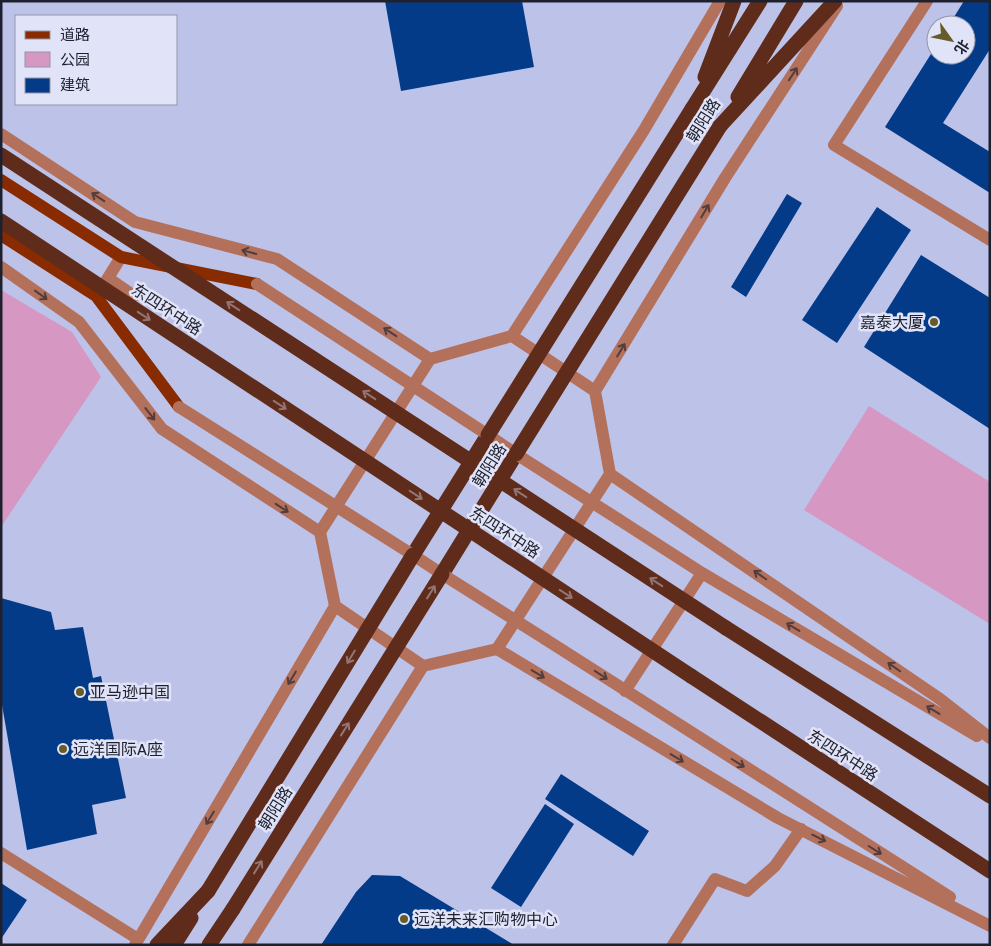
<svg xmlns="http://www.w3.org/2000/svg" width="991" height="946" viewBox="0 0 991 946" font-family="Cabin,'Noto Sans SC',sans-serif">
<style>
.green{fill:#d697c2}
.building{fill:#043b88}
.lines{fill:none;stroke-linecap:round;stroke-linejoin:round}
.minor{stroke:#b3715b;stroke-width:12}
.major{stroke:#892b01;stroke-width:12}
.highway{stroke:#5f2b1a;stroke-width:15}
.minor-bridge{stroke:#b3715b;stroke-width:12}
.highway-bridge{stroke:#5f2b1a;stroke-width:15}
.oneway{stroke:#523c3e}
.oneway2{stroke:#937573}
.poi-dot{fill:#665c29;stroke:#e1e4f8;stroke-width:2}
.labels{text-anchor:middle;stroke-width:5;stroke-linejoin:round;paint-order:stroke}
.street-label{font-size:16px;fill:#1e202e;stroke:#e1e4f8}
.poi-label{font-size:16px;fill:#1e202e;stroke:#e1e4f8;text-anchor:start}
</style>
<rect width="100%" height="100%" fill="#bdc2e8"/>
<!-- green -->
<path class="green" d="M 1,290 L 72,332 L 101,377 L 1,527 Z
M 869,406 L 990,482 L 990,624 L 804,510 Z"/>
<!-- building -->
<path class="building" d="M 385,1 L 522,1 L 534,67 L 401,91 Z
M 964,1 L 990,1 L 990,49 L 943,123 L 990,152 L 990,193 L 885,127 L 936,46 L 936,55 L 966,55 L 966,25 L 949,25 Z
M 787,194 L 802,203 L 746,297 L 731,287 Z
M 877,207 L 911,230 L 837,343 L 802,320 Z
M 921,255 L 990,298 L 990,429 L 864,347 Z
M 1,598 L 51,612 L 55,630 L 83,627 L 93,678 L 101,676 L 126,798 L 92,805 L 97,834 L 27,850 L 1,699 Z
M 561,774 L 649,831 L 633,856 L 545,799 Z
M 545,804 L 574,824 L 521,907 L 491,888 Z
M 372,875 L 400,876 L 514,945 L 321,945 L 356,892 Z
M 1,883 L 27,900 L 1,939 Z"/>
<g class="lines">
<!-- minor -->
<path class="minor" d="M 927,1 L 834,145 L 990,240
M 1,134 L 135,222 L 277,259 L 430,359
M 1,267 L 79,322 L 162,429 L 320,532
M 108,278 L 134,296
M 98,294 L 121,257
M 512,336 L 595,391 L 610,474 L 497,649 L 423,666 L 335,606 L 320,532 L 430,359 Z
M 512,336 L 644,130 L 720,1
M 595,391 L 725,178 L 837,6
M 488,435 L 516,454
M 610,474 L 940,699 L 990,738
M 618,519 L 702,573 L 977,736
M 413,555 L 442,574
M 545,639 L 950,897
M 497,649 L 778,818 L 990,926
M 625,691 L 702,573
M 1,853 L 138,939
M 135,945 L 335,606
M 248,945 L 423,666
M 673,945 L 715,879 L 747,891 L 775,866 L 801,829"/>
<!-- major -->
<path class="major" d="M 1,180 L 121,257 L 257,284
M 1,235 L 96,296 L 179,407"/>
<!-- highway -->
<path class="highway" d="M 705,77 L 734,1
M 738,97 L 796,1
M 692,109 L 760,1
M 720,126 L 835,1
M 413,555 L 488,435
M 442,574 L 516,454
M 726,628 L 990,796
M 691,676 L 990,871
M 157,945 L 208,891
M 174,945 L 191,918
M 209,945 L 233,909"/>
<!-- minor-bridge -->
<path class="minor-bridge" d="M 257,284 L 488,435
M 179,407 L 413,555
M 516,454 L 618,519
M 442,574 L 545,639"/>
<!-- highway-bridge -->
<path class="highway-bridge" d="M 1,155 L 726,628
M 1,221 L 691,676
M 488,435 L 692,109
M 516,454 L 720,126
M 208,891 L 413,555
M 233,909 L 442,574"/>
</g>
<!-- one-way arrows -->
<defs><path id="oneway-shaft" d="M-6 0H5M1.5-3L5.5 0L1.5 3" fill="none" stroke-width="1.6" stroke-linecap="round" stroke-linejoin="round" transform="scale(1.25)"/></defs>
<g class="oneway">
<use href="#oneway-shaft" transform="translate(793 74) rotate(-57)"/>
<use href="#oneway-shaft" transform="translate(98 197) rotate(-147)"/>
<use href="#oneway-shaft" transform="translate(705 211) rotate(-59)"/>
<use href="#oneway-shaft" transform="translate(249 252) rotate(-165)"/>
<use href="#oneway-shaft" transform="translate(41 295) rotate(36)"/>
<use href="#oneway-shaft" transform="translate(390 332) rotate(-147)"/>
<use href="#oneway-shaft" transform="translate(621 350) rotate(-59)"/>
<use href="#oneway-shaft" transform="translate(150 414) rotate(52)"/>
<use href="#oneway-shaft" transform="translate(282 508) rotate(33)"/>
<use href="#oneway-shaft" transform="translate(760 575) rotate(-145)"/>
<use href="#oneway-shaft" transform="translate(793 627) rotate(-149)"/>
<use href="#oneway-shaft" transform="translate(894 667) rotate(-145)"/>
<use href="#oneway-shaft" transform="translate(538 674) rotate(31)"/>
<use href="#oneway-shaft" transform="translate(601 675) rotate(33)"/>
<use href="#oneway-shaft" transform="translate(292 678) rotate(121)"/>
<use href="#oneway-shaft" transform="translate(933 710) rotate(-149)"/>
<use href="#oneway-shaft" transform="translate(677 758) rotate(31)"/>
<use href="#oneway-shaft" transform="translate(738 763) rotate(32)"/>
<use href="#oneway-shaft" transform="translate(210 818) rotate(121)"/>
<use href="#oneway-shaft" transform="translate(819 838) rotate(27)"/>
<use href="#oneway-shaft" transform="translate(875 850) rotate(32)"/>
</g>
<g class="oneway2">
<use href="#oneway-shaft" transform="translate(233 306) rotate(-147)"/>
<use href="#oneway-shaft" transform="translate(144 316) rotate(33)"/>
<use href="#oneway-shaft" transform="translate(369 395) rotate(-147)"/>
<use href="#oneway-shaft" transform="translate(280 405) rotate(33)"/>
<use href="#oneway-shaft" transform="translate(520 493) rotate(-147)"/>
<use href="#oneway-shaft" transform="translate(416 495) rotate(33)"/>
<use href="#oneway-shaft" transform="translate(656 582) rotate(-147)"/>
<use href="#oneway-shaft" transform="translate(431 592) rotate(-58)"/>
<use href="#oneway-shaft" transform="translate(566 594) rotate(33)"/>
<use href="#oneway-shaft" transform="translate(351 657) rotate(121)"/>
<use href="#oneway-shaft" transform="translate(345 729) rotate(-58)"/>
<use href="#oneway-shaft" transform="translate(258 867) rotate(-58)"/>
</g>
<!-- markers -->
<g class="poi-dot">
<circle cx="934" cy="322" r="5"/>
<circle cx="80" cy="692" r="5"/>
<circle cx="63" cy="749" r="5"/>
<circle cx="404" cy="919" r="5"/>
</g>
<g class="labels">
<!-- street labels -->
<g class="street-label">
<text transform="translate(703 120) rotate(-58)" y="6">朝阳路</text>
<text transform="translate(167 309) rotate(33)" y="6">东四环中路</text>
<text transform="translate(489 465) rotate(-58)" y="6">朝阳路</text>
<text transform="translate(505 532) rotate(33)" y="6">东四环中路</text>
<text transform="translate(843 755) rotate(33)" y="6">东四环中路</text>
<text transform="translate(275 808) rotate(-58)" y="6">朝阳路</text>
</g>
<!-- poi labels -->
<g class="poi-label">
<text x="924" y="328" text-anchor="end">嘉泰大厦</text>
<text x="90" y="698">亚马逊中国</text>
<text x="73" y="755">远洋国际A座</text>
<text x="414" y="925">远洋未来汇购物中心</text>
</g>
</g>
<!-- border -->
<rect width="991" height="946" fill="none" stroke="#1e202e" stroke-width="5"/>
<!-- legend -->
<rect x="15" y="15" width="162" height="90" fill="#e1e4f8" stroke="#9396a7"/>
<rect x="25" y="31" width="25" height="8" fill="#892b01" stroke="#9396a7"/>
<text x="60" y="40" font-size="15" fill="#1e202e">道路</text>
<rect x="25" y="52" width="25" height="15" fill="#d697c2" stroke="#9396a7"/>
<text x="60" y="65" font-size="15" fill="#1e202e">公园</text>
<rect x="25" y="78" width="25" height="15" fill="#043b88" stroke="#9396a7"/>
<text x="60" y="90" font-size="15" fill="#1e202e">建筑</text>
<!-- north arrow -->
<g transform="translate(951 40) rotate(123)"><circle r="24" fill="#e1e4f8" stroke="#9396a7"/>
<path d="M0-4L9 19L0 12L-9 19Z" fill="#665c29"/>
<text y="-8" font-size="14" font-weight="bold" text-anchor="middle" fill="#1e202e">北</text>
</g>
</svg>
